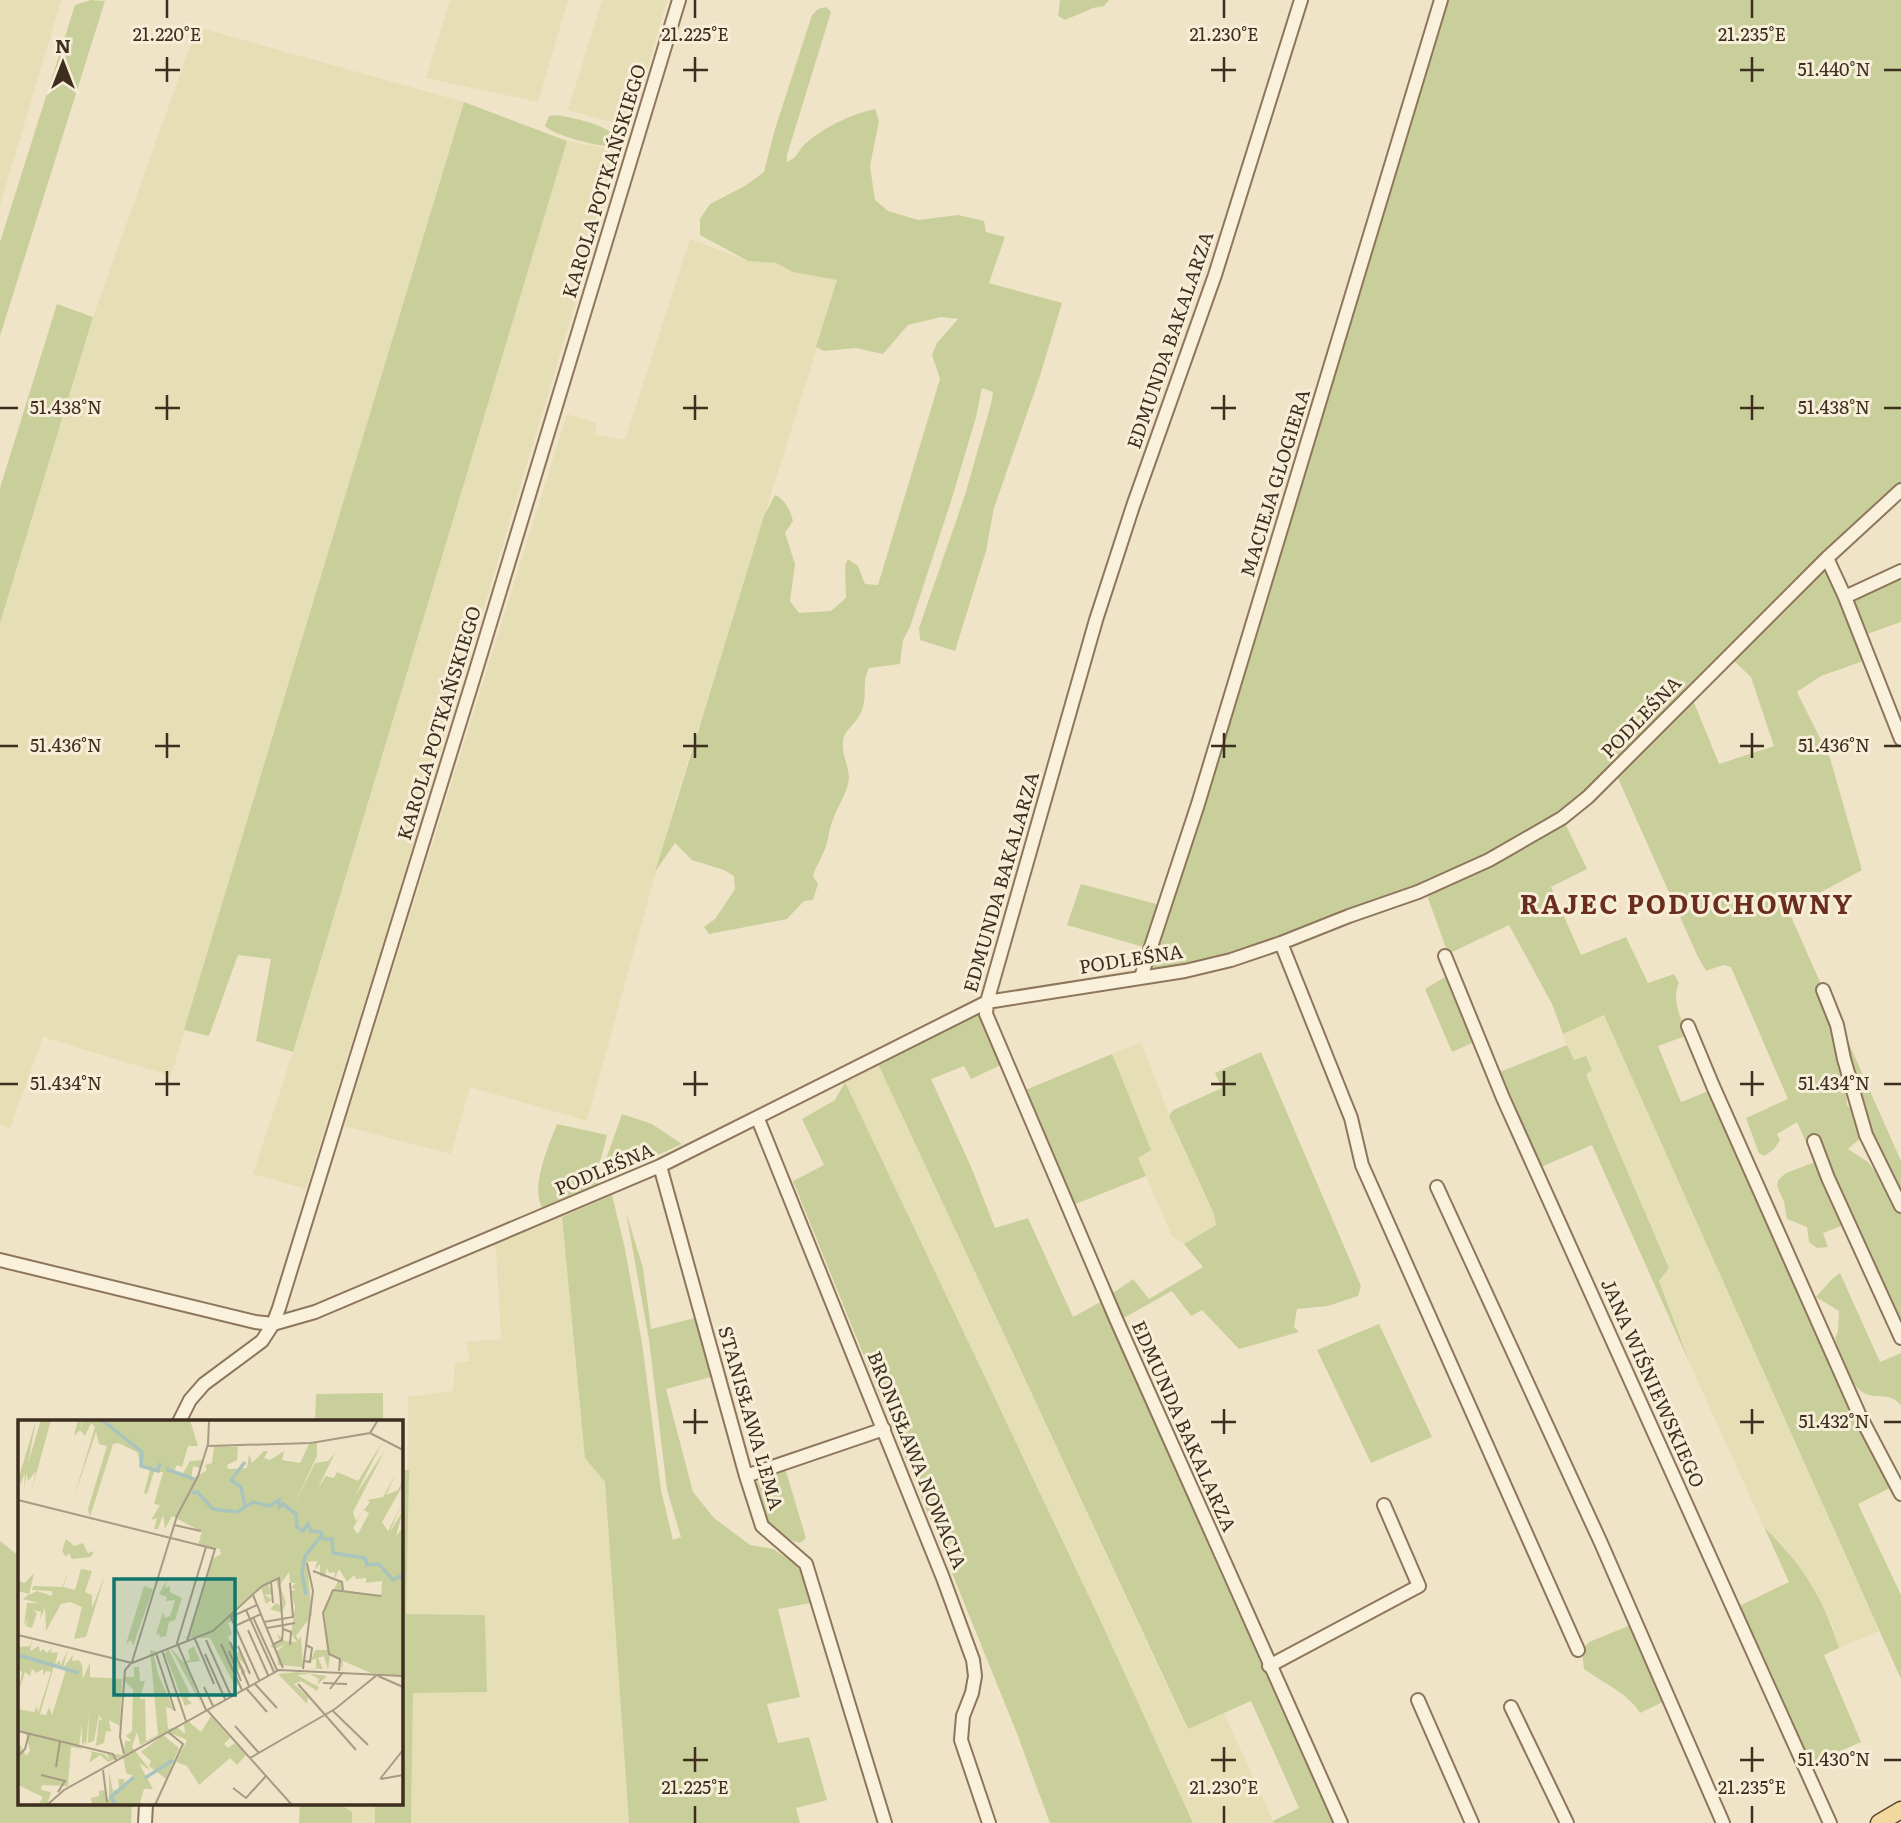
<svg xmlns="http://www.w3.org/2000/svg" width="1901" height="1823" viewBox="0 0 1901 1823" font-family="Literata,serif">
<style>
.farmland{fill:#e6deb5}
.green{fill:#c9cf9b}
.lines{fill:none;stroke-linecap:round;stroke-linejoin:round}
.minor-casing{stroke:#8d765c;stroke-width:16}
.major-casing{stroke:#5b4430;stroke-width:19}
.minor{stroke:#faf1dc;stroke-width:12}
.major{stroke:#f3d9a0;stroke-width:16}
.ticks{fill:none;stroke:#3d2e20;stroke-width:2.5}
.labels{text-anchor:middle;stroke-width:6;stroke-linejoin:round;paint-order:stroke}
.street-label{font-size:19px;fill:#3d2e20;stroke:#f7eed8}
.district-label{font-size:26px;font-weight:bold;letter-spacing:2px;fill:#6b2e1e;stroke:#f7eed8}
.inset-river{fill:none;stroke:#a9c4bc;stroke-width:3.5}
.inset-road{fill:none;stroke:#a89b85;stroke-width:2}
.view{fill:#0f766e;fill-opacity:0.15;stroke:#0f766e;stroke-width:3.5}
.inset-edge{fill:none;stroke:#3d2e20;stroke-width:3.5}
.ticks-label{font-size:18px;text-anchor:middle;fill:#3d2e20;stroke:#f7eed8;stroke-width:6;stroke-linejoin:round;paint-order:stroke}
</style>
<rect width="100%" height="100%" fill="#f0e4c8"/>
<!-- farmland -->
<path class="farmland" d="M 0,0 L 61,0 L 0,206 Z
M 450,0 L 568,0 L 538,102 L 426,78 Z
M 602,0 L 667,0 L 631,127 L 568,110 Z
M 197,27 L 464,102 L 171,1076 L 43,1037 L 10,1128 L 0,1125 L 0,623 L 93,317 Z
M 567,141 L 621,151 L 390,920 L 306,1189 L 253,1174 L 293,1052 Z
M 690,239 L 748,261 L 776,263 L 793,272 L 838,280 L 675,803 L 587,1121 L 470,1087 L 451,1154 L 344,1126 L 567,414 L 597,423 L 595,435 L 625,440 Z
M 1604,1015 L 1879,1631 L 1839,1648 L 1832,1624 L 1785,1547 L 1764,1527 L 1690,1364 L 1659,1281 L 1669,1267 L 1586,1075 L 1592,1069 L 1586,1056 L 1574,1060 L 1567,1045 L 1563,1034 Z
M 1141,1042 L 1177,1135 L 1214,1214 L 1216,1225 L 1184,1244 L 1172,1236 L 1138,1158 L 1112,1054 Z
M 878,1064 L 1187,1729 L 1224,1713 L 1274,1823 L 1110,1823 L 1096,1610 L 845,1082 Z
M 562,1217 L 585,1458 L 605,1481 L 629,1823 L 411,1823 L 413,1693 L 487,1692 L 485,1615 L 406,1614 L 408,1397 L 453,1391 L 455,1363 L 470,1361 L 466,1342 L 501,1339 L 496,1249 L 492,1245 Z
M 340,1804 L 375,1804 L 375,1823 L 352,1823 L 352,1812 Z"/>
<!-- green -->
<path class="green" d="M 91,0 L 105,1 L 0,336 L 0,242 L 75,5 Z
M 1060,0 L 1109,0 L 1104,6 L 1093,8 L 1065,20 L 1058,16 Z
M 1447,0 L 1901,0 L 1901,483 L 1763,614 L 1613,767 L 1539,828 L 1434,879 L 1285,935 L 1224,956 L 1162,969 L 1150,967 Z
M 826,7 L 831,12 L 787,155 L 787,162 C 800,156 797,151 806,143 C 824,127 851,114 875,109 L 879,121 L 870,166 L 875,200 L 888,211 L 918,220 L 958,215 L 984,221 L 986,232 L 1005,237 L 989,283 L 1062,303 L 1039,379 L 994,508 L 986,551 L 955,651 L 920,640 L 919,628 L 965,495 L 991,404 L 993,392 L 982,388 L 976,417 L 952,498 L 910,627 L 903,640 L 900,664 L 869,668 C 861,684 868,695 862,710 C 858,723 844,729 843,742 C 841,756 852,770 848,784 C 845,796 837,808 833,820 C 829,828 829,837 826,846 C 823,856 816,865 813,876 L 818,884 L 813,900 L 804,901 L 787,919 L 709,934 L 704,927 L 715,919 L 735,889 L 734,876 L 724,870 L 692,860 L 675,843 L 655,872 L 764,516 L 775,495 C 785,499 791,512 793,521 L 785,533 L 795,564 L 790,601 L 799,613 L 831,611 L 846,598 L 845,565 L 848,559 L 858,566 L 865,584 L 878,585 L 940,379 L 932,355 L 937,343 L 958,319 L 941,317 L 908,325 L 883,354 L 856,348 L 824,351 L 816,347 L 837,280 L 793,272 L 776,263 L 748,261 L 700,235 L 700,219 L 710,204 L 745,186 L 764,172 L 775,129 L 812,15 L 818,9 Z
M 464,102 L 567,141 L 293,1052 L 256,1041 L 271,959 L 238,955 L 209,1036 L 184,1030 Z
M 558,115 C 580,120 604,123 620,140 L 613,147 C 598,146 554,136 545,126 L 549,116 Z
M 57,304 L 93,317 L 0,623 L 0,488 Z
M 1824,572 L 1832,577 L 1866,660 L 1821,676 L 1797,692 L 1830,758 L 1862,870 L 1788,910 L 1821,984 L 1818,993 L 1829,1019 L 1849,1085 L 1846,1095 L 1847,1105 L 1858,1116 L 1862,1137 L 1848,1149 L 1868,1162 L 1886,1186 L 1844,1050 L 1843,1030 L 1901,1161 L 1901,1328 L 1846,1224 L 1823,1233 L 1828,1247 L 1817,1248 L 1809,1242 L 1807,1227 L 1787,1219 L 1784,1202 L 1777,1186 L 1778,1180 L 1786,1173 L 1815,1162 L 1797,1122 L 1777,1134 L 1780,1140 L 1774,1149 L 1764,1156 L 1759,1153 L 1746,1118 L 1788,1099 L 1731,967 L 1723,965 L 1706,971 L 1697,955 L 1617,776 L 1693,700 L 1719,764 L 1774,746 L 1751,677 L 1734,661 Z
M 1901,577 L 1901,622 L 1867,634 L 1854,599 Z
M 1564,821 L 1587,869 L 1551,887 L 1581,955 L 1626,937 L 1648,983 L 1674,974 L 1679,983 C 1671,1000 1681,1019 1688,1035 L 1658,1046 L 1681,1102 L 1711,1090 L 1894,1486 L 1858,1504 L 1901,1595 L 1901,1679 L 1604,1015 L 1563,1034 L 1552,1004 L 1509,925 L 1448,954 L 1428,898 L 1429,894 C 1475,870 1523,853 1564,821 Z
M 1081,884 L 1160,905 L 1147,948 L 1067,925 Z
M 1445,977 L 1472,1043 L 1452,1052 L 1425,989 Z
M 975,1014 L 980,1016 L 1001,1065 L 971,1079 L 964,1066 L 931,1079 L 972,1169 L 995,1228 L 1028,1218 L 1073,1317 L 1102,1301 L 1219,1570 L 1337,1823 L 1274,1823 L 1273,1821 L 1299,1808 L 1251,1701 L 1188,1729 L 878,1064 Z
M 1567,1045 L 1574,1060 L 1586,1056 L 1592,1070 L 1586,1075 L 1669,1268 L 1659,1281 L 1690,1364 L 1592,1145 L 1541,1167 L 1497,1073 Z
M 1261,1052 L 1361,1286 L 1358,1296 L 1328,1306 L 1297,1309 L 1294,1327 L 1299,1332 L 1239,1349 L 1202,1310 L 1191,1316 L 1172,1291 L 1120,1320 L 1110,1295 L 1133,1279 L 1149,1299 L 1203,1267 L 1184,1244 L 1216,1225 L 1214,1214 L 1169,1116 L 1173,1110 L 1222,1088 L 1215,1073 Z
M 1112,1054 L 1151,1150 L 1138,1158 L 1146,1176 L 1073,1205 L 1023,1091 Z
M 845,1082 L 1096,1611 L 1193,1823 L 1050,1823 L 1016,1731 L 793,1181 L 824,1165 L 802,1119 L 835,1100 Z
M 622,1114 L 652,1124 L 682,1144 L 603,1180 L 605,1162 Z
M 557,1124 L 607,1135 L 599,1166 L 598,1187 L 544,1210 C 528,1191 549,1145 557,1124 Z
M 612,1195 L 625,1249 L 642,1343 L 661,1490 L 673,1540 L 681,1537 L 667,1490 L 649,1340 L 626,1212 L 643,1268 L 651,1329 L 695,1318 L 711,1377 L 666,1389 L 693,1492 L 714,1518 L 750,1545 L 773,1549 L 789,1559 L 800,1570 L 816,1602 L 778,1609 L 800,1697 L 767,1704 L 778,1743 L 809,1737 L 827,1800 L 796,1808 L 800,1823 L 629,1823 L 605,1482 L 585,1458 L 562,1217 Z
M 1840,1273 L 1880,1362 L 1901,1353 L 1901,1405 C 1887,1391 1880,1400 1866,1394 C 1849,1387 1840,1354 1835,1338 L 1838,1331 L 1839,1311 L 1816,1297 L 1832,1279 Z
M 1379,1324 L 1432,1437 L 1371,1463 L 1317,1350 Z
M 383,1393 L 383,1422 L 315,1422 L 316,1394 Z
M 785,1468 L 806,1538 L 800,1543 C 789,1541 773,1531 766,1522 C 760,1514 757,1494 756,1484 L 760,1479 Z
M 401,1470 L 409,1470 L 406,1614 L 485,1615 L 487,1692 L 413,1693 L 411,1823 L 375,1823 L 375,1804 L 401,1804 Z
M 1764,1527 C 1801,1563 1824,1599 1839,1648 L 1824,1655 L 1861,1742 L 1808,1765 L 1735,1608 L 1789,1582 Z
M 0,1541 L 19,1556 L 19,1804 L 132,1804 L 131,1823 L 0,1823 Z
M 1633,1624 L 1665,1701 L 1640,1713 C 1628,1693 1603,1683 1584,1669 L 1582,1651 L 1589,1642 Z
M 300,1804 L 340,1804 L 352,1812 L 352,1823 L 299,1823 Z"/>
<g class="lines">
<!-- minor casing -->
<g class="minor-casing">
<path id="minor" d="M 1301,0 L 1215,275 L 1133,506 L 1096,620 L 987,1002 L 986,1014 L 1116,1319 L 1341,1823
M 1827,558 L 1845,597 L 1901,739
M 1845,597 L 1901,571
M 1281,943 L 1351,1118 L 1362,1165 L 1578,1650
M 1445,956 L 1503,1098 L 1830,1823
M 1141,977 L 1198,804 L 1441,0
M 1823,990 L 1837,1025 L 1844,1059 L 1866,1135 L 1901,1206
M 1688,1026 L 1713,1086 L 1859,1414 L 1901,1494
M 758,1119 L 943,1578 L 973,1660 L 975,1676 L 972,1693 L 963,1716 L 961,1740 L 989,1823
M 1814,1141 L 1828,1178 L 1901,1338
M 660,1166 L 746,1476 L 762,1526 L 806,1564 L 885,1823
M 1437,1187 L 1601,1543 L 1723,1823
M 0,1260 L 255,1322 L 273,1324 L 315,1312 L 660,1166 L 987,1002 L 1185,971 L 1231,960 L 1281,943 L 1349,916 L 1418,892 L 1489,860 L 1562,818 L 1588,797 L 1827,558 L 1901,490
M 179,1422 L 190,1400 L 204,1384 L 262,1341 L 273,1324 L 279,1308 L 476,670 L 679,0
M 746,1476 L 884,1429
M 1269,1666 L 1419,1586 L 1384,1505
M 1418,1700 L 1472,1823
M 1511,1707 L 1567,1823
M 145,1823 L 146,1804"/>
</g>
<!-- major casing -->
<g class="major-casing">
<path id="major" d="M 1879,1823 L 1901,1810"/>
</g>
<!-- minor -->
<use href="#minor" class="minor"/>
<!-- major -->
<use href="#major" class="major"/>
</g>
<!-- ticks -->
<path class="ticks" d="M 167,0 L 167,18M 695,0 L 695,18M 1224,0 L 1224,18M 1752,0 L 1752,18M 167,57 L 167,82M 695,57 L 695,82M 1224,57 L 1224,82M 1752,57 L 1752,82M 155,70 L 180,70M 683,70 L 708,70M 1211,70 L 1236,70M 1740,70 L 1764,70M 1884,70 L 1901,70M 167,395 L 167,420M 695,395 L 695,420M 1224,395 L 1224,420M 1752,395 L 1752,420M 0,408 L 18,408M 155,408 L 180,408M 683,408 L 708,408M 1211,408 L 1236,408M 1740,408 L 1764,408M 1884,408 L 1901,408M 167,733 L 167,758M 695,733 L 695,758M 1224,733 L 1224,758M 1752,733 L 1752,758M 0,746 L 18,746M 155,746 L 180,746M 683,746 L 708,746M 1211,746 L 1236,746M 1740,746 L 1764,746M 1884,746 L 1901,746M 167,1071 L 167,1096M 695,1071 L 695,1096M 1224,1071 L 1224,1096M 1752,1071 L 1752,1096M 0,1084 L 18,1084M 155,1084 L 180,1084M 683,1084 L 708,1084M 1211,1084 L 1236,1084M 1740,1084 L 1764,1084M 1884,1084 L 1901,1084M 695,1409 L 695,1434M 1224,1409 L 1224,1434M 1752,1409 L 1752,1434M 683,1422 L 708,1422M 1211,1422 L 1236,1422M 1740,1422 L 1764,1422M 1884,1422 L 1901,1422M 695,1747 L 695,1772M 1224,1747 L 1224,1772M 1752,1747 L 1752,1772M 683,1760 L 708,1760M 1211,1760 L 1236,1760M 1740,1760 L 1764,1760M 1884,1760 L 1901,1760M 695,1806 L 695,1823M 1224,1806 L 1224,1823M 1752,1806 L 1752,1823"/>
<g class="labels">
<!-- street labels -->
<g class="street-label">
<text transform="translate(604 181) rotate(-73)" y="7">KAROLA POTKAŃSKIEGO</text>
<text transform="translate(1170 340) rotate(-71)" y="7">EDMUNDA BAKALARZA</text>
<text transform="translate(1275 483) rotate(-73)" y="7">MACIEJA GLOGIERA</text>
<text transform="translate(1641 717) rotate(-46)" y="7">PODLEŚNA</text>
<text transform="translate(439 723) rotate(-73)" y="7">KAROLA POTKAŃSKIEGO</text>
<text transform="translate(1001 882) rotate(-74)" y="7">EDMUNDA BAKALARZA</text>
<text transform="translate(1131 959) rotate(-9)" y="7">PODLEŚNA</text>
<text transform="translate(604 1169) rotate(-23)" y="7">PODLEŚNA</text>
<text transform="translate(1653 1383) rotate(66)" y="7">JANA WIŚNIEWSKIEGO</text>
<text transform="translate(751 1418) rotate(74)" y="7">STANISŁAWA LEMA</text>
<text transform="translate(1184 1426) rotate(66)" y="7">EDMUNDA BAKALARZA</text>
<text transform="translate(917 1460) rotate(68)" y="7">BRONISŁAWA NOWACIA</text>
</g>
<!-- district labels -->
<g class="district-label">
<text x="1687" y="914">RAJEC PODUCHOWNY</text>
</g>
</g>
<!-- overview -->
<g transform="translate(18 1420)">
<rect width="385" height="385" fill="#f0e4c8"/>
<path d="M 18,0 L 10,43 L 23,0 L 33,0 L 13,73 L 18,51 L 10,61 L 9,53 L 6,68 L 7,53 L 2,65 L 0,60 ZM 60,0 L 64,0 L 62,9 L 65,0 L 172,0 L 180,26 L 170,26 L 164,47 L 159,45 L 156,51 L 164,55 L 172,41 L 185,40 L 182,48 L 175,46 L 173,60 L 189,50 L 187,45 L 194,43 L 196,26 L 220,27 L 219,40 L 209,45 L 210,49 L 229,48 L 231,34 L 234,43 L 246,31 L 250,31 L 246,38 L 252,40 L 266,31 L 264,40 L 282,43 L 291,24 L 299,23 L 299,36 L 275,87 L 297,43 L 310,41 L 317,33 L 300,68 L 308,56 L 316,58 L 319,52 L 340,61 L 365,21 L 337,76 L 367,30 L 335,92 L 338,101 L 345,91 L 335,108 L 340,114 L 351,93 L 346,90 L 352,82 L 349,80 L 365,77 L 379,52 L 368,75 L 380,70 L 385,60 L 385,65 L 364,102 L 370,111 L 385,82 L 371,113 L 385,91 L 378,116 L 385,108 L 385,256 L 353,253 L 325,241 L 324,251 L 322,239 L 312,236 L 310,250 L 306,236 L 300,238 L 305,249 L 286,248 L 298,248 L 298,238 L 293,241 L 297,230 L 309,230 L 305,192 L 320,161 L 324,162 L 325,170 L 363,176 L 364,161 L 348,163 L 348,158 L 338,159 L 336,155 L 329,162 L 321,149 L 316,160 L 317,152 L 311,153 L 309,148 L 306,157 L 302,156 L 302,144 L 297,150 L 299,141 L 289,142 L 294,195 L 278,216 L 281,220 L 283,215 L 285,247 L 260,245 L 259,231 L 268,224 L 257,229 L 252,226 L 262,221 L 259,214 L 267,221 L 279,222 L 273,214 L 277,187 L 273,171 L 278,170 L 273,167 L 278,163 L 272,163 L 271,152 L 262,165 L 268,183 L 264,193 L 252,189 L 258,183 L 264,186 L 258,160 L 250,163 L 254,174 L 247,175 L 254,180 L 248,184 L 243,168 L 217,189 L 220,199 L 210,203 L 214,214 L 210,217 L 217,233 L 222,231 L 226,244 L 218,236 L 228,252 L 223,256 L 223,248 L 214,254 L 221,264 L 217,266 L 192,218 L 164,218 L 170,217 L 194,139 L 203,134 L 202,129 L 180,125 L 184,112 L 154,96 L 147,109 L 145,95 L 140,109 L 136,109 L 139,98 L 133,100 L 142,85 L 136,84 L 145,52 L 136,52 L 129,74 L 126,73 L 132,50 L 123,46 L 119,32 L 100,23 L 95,24 L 72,97 L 70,89 L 89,26 L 81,24 L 78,12 L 56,77 L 77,7 L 73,3 L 67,16 L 62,10 L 56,16 ZM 48,119 L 56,126 L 65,123 L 70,133 L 76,131 L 73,137 L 54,139 L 51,133 L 48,137 L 44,131 ZM 63,149 L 74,151 L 67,172 L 74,175 L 74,188 L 87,155 L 68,217 L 56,219 L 64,187 L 52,182 L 43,184 L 28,211 L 27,188 L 22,199 L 23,192 L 15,190 L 19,193 L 14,208 L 8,206 L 10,198 L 6,206 L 9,183 L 21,183 L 5,179 L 11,174 L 0,171 L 0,161 L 7,163 L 16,153 L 11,175 L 19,171 L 34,176 L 34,171 L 14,170 L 15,166 L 44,167 L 51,150 L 45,167 L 57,170 ZM 149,160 L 147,168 L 152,166 L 152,172 L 164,178 L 157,200 L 151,202 L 148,216 L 141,218 L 143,215 L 138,214 L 145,192 L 147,198 L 152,196 L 157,180 L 148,181 L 149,177 L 141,174 ZM 126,166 L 135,169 L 115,226 L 113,220 L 108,224 ZM 14,219 L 12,231 L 21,226 L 22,232 L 25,229 L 29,233 L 34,228 L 33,233 L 40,232 L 37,245 L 42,240 L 42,247 L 50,229 L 45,248 L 55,235 L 54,241 L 61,240 L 64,245 L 65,259 L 72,242 L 72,257 L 104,259 L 102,306 L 91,300 L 93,312 L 88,311 L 86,323 L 78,326 L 81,299 L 85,301 L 81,295 L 76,321 L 70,323 L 71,293 L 68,327 L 67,321 L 64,326 L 64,304 L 61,326 L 65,329 L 53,327 L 50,366 L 24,365 L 23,370 L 33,372 L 29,385 L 20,385 L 25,377 L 0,365 L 0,321 L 8,336 L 12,331 L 8,314 L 0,310 L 0,289 L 16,292 L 19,286 L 20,293 L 33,252 L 28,251 L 26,256 L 25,249 L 18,253 L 14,249 L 12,256 L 7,252 L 0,274 L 4,252 L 0,249 L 0,227 L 12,226 ZM 36,246 L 48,250 L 34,295 L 31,287 L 28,295 L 22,294 ZM 176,226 L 182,241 L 167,243 L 183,284 L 152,227 L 165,242 L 172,240 L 170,230 ZM 150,228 L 173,276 L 169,279 L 174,283 L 167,286 L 147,234 ZM 132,230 L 139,232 L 136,236 L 140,254 L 156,290 L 148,287 L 150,309 L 159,307 L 167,314 L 166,304 L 170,301 L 183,312 L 193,296 L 212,318 L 206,324 L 210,328 L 217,323 L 228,335 L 219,345 L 212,338 L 181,365 L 169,346 L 158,342 L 169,320 L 150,312 L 122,325 L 119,312 L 114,327 L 133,351 L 121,343 L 135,369 L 126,369 L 122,382 L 127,385 L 74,385 L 73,378 L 81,376 L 81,371 L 86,370 L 91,380 L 91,352 L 95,371 L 101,368 L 100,359 L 106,359 L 107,366 L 116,356 L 108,353 L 105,336 L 90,342 L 82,335 L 71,343 L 74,332 L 67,330 L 87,334 L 91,340 L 89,333 L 105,335 L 107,321 L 114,321 L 108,316 L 114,311 L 115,269 L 107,262 L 107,257 L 116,257 L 116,247 L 121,247 L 122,261 L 127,261 L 122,279 L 127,279 L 128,321 L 140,315 ZM 279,252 L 309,256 L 299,265 L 301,259 L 292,254 L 279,255 L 301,267 L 299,271 L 283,261 L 276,264 L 290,277 L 289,284 L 260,254 ZM 145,315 L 161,328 L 148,359 L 131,346 L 133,341 L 123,332 Z" fill="#c9cf9b" fill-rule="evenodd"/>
<path class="inset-river" d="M 84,0 L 124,32 L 123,46 L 140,51 L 142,43M 227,42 L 213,60 L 223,67 L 227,86M 148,49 L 176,59M 174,73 L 179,72 L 195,89 L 219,92 L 235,82 L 252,86 L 261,80 L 261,87 L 265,84 L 278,94 L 279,107 L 285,111 L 290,104 L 293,111 L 303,112 L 305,119 L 314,119 L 315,133 L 347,138 L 349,145 L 361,144 L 375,160 L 382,156 L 385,160M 288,175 L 284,153 L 287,136 L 304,115M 0,235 L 61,253M 127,358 L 155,340M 98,385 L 93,377 L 116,357"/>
<path class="inset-road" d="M 352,13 L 385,30M 190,26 L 293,23 L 352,13 L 360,0M 0,80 L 197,129 L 169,221M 156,105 L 183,111M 188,127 L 159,223 L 188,290M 295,151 L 324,162 L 325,170M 253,162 L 255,183M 235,175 L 265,248M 228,190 L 256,252M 212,195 L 241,260M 213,197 L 239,185M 235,197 L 259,250M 246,202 L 275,197 L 272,163M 217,206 L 243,194M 249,208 L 277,203M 265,209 L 273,212 L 272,225M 230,210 L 250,255M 0,215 L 114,243M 177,219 L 196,264M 188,220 L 213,276M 212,222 L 231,266M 203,224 L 224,270M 220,226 L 232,254M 144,230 L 168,301M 211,231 L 223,261M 138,233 L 157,291M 187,234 L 207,279M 286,241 L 292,242 L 294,228 L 288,225M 114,243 L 195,211 L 244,166 L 261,158 L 265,209 L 264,220 L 256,224M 285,249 L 295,171 L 289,143M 321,251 L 322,239 L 311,234 L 305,193 L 315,170 L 363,176M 360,256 L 385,267M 305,263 L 329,264M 237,264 L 259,288M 280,264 L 338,330M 186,267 L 195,286M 228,268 L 249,292M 312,269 L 325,252M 189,290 L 274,385M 314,290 L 350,325M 217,306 L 241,333M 0,311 L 95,334 L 98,340M 106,334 L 102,317 L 107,250 L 114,242 L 159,96 L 180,56 L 190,24 L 191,0M 0,336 L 7,329 L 11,314M 232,338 L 317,289 L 359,255M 38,347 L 42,321M 85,350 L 89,382M 23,355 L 47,361 L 40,372M 362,359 L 385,330M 363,359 L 385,355M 215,368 L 228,378 L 248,356M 29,385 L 46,370 L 261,250 L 385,256M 137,385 L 165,324 L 150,312"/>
<path class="view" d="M 96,159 L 217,159 L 217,275 L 96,275 Z"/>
<rect width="385" height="385" class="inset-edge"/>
</g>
<g class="ticks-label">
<text x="167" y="41">21.220°E</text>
<text x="695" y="41">21.225°E</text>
<text x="1224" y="41">21.230°E</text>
<text x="1752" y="41">21.235°E</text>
<text x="1834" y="76">51.440°N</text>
<text x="66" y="414">51.438°N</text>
<text x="1834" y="414">51.438°N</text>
<text x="66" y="752">51.436°N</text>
<text x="1834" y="752">51.436°N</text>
<text x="66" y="1090">51.434°N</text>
<text x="1834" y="1090">51.434°N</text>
<text x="1834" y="1428">51.432°N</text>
<text x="1834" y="1766">51.430°N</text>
<text x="695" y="1794">21.225°E</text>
<text x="1224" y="1794">21.230°E</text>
<text x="1752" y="1794">21.235°E</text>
</g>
<!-- north arrow -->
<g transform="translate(63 63)" stroke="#f7eed8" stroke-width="5" paint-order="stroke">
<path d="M0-5L12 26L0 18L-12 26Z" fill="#3d2e20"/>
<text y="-10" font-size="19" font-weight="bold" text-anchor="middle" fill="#3d2e20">N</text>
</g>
</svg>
